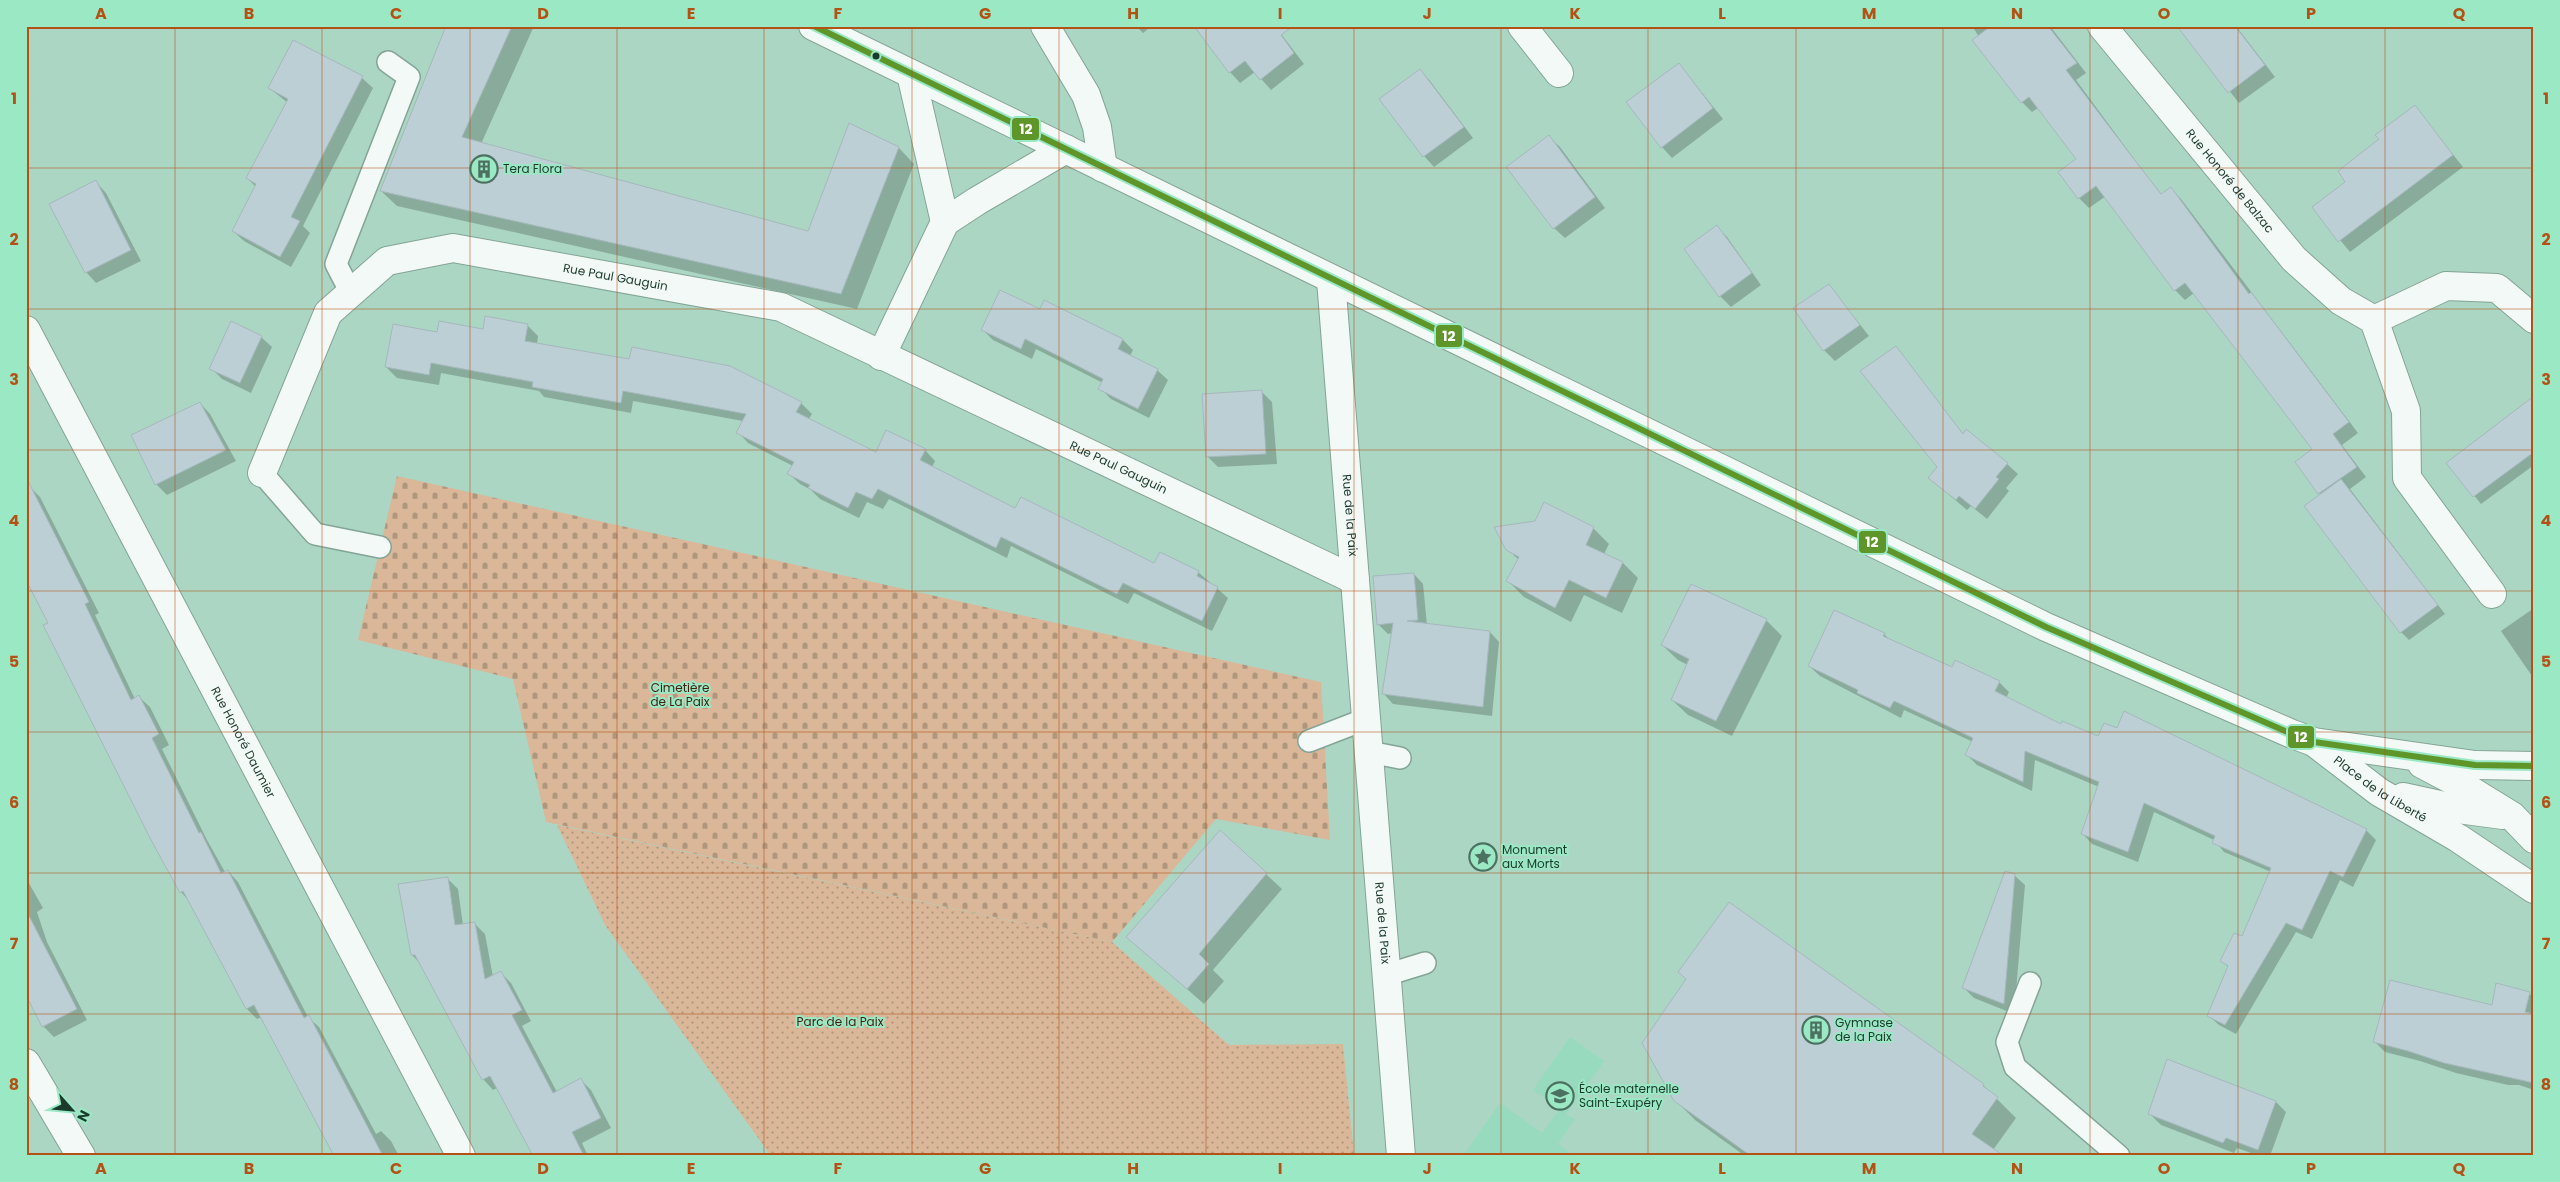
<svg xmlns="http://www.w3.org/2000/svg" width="2560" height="1182" viewBox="0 0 2560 1182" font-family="Poppins,sans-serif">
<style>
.built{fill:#97dabd}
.cemetery{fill:url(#cemetery-stones)}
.park{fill:url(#park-dots)}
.shadow{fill:#0003}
.building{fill:#bccfd4;stroke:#a5b8bc}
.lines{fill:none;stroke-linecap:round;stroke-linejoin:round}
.lane-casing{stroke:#83a496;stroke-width:24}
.street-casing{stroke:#83a496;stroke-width:30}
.secondary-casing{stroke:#83a496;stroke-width:30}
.lane{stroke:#f3f9f6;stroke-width:21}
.street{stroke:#f3f9f6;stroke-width:28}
.secondary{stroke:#f3f9f6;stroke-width:28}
.bus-1-casing{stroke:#9be8c5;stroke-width:10}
.bus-1{stroke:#5f962a;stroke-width:6}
.grid{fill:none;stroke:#b45114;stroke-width:1;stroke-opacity:0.55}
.bus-dot{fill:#1a3a2c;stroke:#9be8c5;stroke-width:2}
.labels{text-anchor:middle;stroke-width:4;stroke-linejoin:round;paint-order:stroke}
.poi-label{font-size:12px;fill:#1a3a2c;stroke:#9be8c5;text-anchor:start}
.street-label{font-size:12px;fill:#1a3a2c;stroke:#9be8c5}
.park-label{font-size:12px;fill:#441e0d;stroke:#9be8c5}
.line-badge{stroke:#9be8c5;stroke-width:2}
.badge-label{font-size:14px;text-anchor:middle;font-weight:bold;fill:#fff}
.neatline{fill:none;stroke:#b45114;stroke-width:2}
.grid-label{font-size:16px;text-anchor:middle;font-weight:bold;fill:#b45114}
</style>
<defs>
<pattern id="cemetery-stones" width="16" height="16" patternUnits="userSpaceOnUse" patternTransform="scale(1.25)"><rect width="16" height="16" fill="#d9b798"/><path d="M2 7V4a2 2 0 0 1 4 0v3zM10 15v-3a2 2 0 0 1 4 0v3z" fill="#af967c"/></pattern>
<pattern id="park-dots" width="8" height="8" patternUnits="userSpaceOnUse" patternTransform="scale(1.25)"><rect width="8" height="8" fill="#d9b798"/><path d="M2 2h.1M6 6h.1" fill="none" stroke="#af967c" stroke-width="1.8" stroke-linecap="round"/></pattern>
</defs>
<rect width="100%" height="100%" fill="#acd6c4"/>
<!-- built -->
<path class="built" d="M 1570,1037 L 1604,1061 L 1566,1114 L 1575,1119 L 1558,1144 L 1574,1156 L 1463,1156 L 1500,1103 L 1542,1133 L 1560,1109 L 1533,1090 Z"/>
<!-- cemetery -->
<path class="cemetery" d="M 397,476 L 1321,682 L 1330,840 L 1216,819 L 1112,942 L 546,822 L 513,679 L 358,640 Z"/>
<!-- park -->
<path class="park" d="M 557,825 L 1112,942 L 1229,1045 L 1343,1044 L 1354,1156 L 771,1156 L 605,925 Z"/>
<!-- shadow -->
<path class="shadow" d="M 447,26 L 534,26 L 481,144 L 809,232 L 850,125 L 899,148 L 914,164 L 857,309 L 397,206 L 381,191 Z
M 1136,26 L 1152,26 L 1143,33 Z
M 1275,26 L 1304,64 L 1271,90 L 1255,72 L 1240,83 L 1230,72 Z
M 1972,26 L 2050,26 L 2086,73 L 2076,80 L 2146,175 L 2162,195 L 2171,189 L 2181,199 L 2358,433 L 2342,445 L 2366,477 L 2350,489 L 2445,614 L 2409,640 L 2401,632 L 2321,495 L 2297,462 L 2314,450 L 2194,293 L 2185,300 L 2175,290 L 2106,196 L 2089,208 L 2079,198 L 2060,173 L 2078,159 L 2038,108 L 2032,112 L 2022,102 Z
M 2178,26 L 2236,26 L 2275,77 L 2239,103 Z
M 1679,64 L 1723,119 L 1672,158 L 1662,147 Z
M 1420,70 L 1430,81 L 1473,138 L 1434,167 L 1424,156 Z
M 362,78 L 373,88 L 303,226 L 310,233 L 291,267 L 244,241 L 233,231 L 256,187 L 247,178 L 288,103 L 269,88 Z
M 2415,107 L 2463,167 L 2350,252 L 2313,207 L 2347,182 L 2381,139 Z
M 1549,137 L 1560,147 L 1605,208 L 1565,238 L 1554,228 Z
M 96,182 L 106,193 L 141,261 L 96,283 L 86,272 Z
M 1716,226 L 1727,237 L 1761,285 L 1731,307 L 1720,296 L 1686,249 Z
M 1829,285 L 1869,336 L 1835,361 L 1824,350 L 1795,309 Z
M 1040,311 L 1123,340 L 1133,350 L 1130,356 L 1157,370 L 1168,380 L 1149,418 L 1111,399 L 1100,388 L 1103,383 L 1036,349 L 1032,359 L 993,340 L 982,329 Z
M 527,325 L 538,336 L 537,344 L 801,403 L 812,414 L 808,420 L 876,454 L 925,450 L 935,461 L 932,467 L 1016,510 L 1155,565 L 1198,572 L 1228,598 L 1212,631 L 1134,593 L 1128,604 L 1011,546 L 1007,558 L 889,499 L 883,509 L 867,502 L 859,518 L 820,499 L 811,490 L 800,484 L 789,474 L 793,466 L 748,443 L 738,432 L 743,421 L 633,401 L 631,413 L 544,397 L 539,391 L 441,373 L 439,385 L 397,378 L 386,367 L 438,333 Z
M 261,337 L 272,347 L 251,393 L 222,379 L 211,368 Z
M 1895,347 L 1964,435 L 2007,464 L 2018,474 L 2006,488 L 2009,491 L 1987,519 L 1971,506 L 1967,510 L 1929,478 L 1938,467 Z
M 1262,392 L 1272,402 L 1277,464 L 1218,467 L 1207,456 Z
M 2534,399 L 2534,465 L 2481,504 L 2448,463 Z
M 200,403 L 210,414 L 236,461 L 167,495 L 156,484 Z
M 29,486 L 40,497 L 99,613 L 95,615 L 135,699 L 139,697 L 150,707 L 169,745 L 162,749 L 207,840 L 225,872 L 228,871 L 238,882 L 308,1017 L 319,1027 L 376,1134 L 381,1131 L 391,1141 L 399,1156 L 337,1156 L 262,1017 L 257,1019 L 247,1009 L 190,902 L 181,892 L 50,624 Z
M 1536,522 L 1593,528 L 1609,544 L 1604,554 L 1623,563 L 1638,578 L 1622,613 L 1584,595 L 1571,622 L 1524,597 L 1508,581 L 1519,560 L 1507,549 Z
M 1414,574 L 1423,584 L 1427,625 L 1490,632 L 1499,642 L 1492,716 L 1393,704 L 1384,694 L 1393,633 L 1388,634 L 1378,624 Z
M 2534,608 L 2534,679 L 2501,631 Z
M 1766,620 L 1782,636 L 1732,736 L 1688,715 L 1672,700 L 1688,665 L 1678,660 L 1662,645 Z
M 1884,634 L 1890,640 L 1953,668 L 1999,682 L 2009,692 L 2006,698 L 2061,725 L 2366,830 L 2376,840 L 2353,887 L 2340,880 L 2312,939 L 2296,932 L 2236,1034 L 2219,1025 L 2208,1015 L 2229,968 L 2222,961 L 2242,938 L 2271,872 L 2224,852 L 2214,840 L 2154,812 L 2138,862 L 2092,844 L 2082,833 L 2099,787 L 2035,760 L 2032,791 L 1977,765 L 1967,755 L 1973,742 L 1904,710 L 1901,718 L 1820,676 L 1809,666 Z
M 1220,831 L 1282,889 L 1213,970 L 1224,981 L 1204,1004 L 1128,937 Z
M 2014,875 L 2025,885 L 2014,1014 L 1974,998 L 1964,988 Z
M 26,878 L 43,908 L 37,912 L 47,942 L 87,1020 L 54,1037 L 43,1026 L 26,992 Z
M 448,879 L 458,889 L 463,925 L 475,924 L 485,934 L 493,977 L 501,973 L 511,983 L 531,1021 L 522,1026 L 557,1092 L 581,1080 L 591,1090 L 611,1128 L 582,1143 L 588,1156 L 534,1156 L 497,1088 L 493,1090 L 483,1079 L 421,964 L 412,955 Z
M 2529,993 L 2534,998 L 2534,1090 L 2519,1085 L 2508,1085 L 2456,1073 L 2420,1061 L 2385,1052 L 2375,1042 L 2493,1007 Z
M 2168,1061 L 2276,1102 L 2286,1112 L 2270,1156 L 2259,1156 L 2237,1148 L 2234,1153 L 2161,1125 L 2150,1114 Z
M 1983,1085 L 2016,1118 L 1993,1150 L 2001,1156 L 1745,1156 L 1695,1120 L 1675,1100 Z"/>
<!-- building -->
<path class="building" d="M 446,26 L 512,26 L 462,137 L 808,231 L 849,123 L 899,147 L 841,294 L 380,191 Z
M 1194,26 L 1293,26 L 1281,35 L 1294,53 L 1260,80 L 1245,61 L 1229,73 Z
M 1991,26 L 2048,26 L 2077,63 L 2066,70 L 2137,163 L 2161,194 L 2171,187 L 2249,294 L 2251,292 L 2349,422 L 2333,434 L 2357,467 L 2318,494 L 2295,462 L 2312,449 L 2185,283 L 2174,291 L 2096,186 L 2078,199 L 2058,172 L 2076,159 L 2029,97 L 2021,103 L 1972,40 Z
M 2177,26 L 2235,26 L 2265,65 L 2228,93 Z
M 293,40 L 363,76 L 291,217 L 300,221 L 280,257 L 232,231 L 256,184 L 246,178 L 288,99 L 268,88 Z
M 1679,63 L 1713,108 L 1661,148 L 1626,102 Z
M 1420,69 L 1464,127 L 1423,157 L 1379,99 Z
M 2415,105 L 2453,155 L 2338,242 L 2312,207 L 2345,182 L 2338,171 L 2379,139 L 2375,135 Z
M 1549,135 L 1595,197 L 1553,229 L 1506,167 Z
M 96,180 L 131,250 L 85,273 L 49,204 Z
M 1717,225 L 1752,273 L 1719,297 L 1684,249 Z
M 1829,284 L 1860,325 L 1823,351 L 1793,308 Z
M 1000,290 L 1040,309 L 1044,300 L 1123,339 L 1118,349 L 1158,369 L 1138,409 L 1098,389 L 1103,379 L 1025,339 L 1021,349 L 981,330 Z
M 485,316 L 528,324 L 525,341 L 629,359 L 632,347 L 730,366 L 802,402 L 796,412 L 876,452 L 886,430 L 926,449 L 920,460 L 1015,508 L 1021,497 L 1154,563 L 1160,552 L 1199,571 L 1197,576 L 1218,587 L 1202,621 L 1123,583 L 1117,594 L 1001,537 L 996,548 L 878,489 L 872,499 L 856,492 L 848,508 L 808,488 L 810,485 L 787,474 L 794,462 L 736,433 L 746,414 L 623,391 L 621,403 L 532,387 L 533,382 L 431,363 L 429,375 L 385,367 L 393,324 L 437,332 L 439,321 L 483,329 Z
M 231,321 L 262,336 L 240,383 L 209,369 Z
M 1896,346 L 1963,434 L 1966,429 L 2008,463 L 1996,477 L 1999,479 L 1975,509 L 1959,496 L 1956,500 L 1928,478 L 1937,467 L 1860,371 Z
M 1262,390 L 1266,454 L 1206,457 L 1202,394 Z
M 2534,396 L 2534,452 L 2473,497 L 2446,463 Z
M 200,402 L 226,450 L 155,485 L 131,435 Z
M 26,477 L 89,602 L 85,604 L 131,700 L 139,695 L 159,734 L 152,738 L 199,833 L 201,832 L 221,873 L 228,870 L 304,1018 L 309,1015 L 383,1156 L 334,1156 L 254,1005 L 246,1009 L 183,891 L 180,893 L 151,840 L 43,625 L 48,623 L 26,580 Z
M 2341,479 L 2438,605 L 2400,633 L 2304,506 Z
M 1544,502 L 1594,527 L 1586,545 L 1623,562 L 1606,598 L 1569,580 L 1555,608 L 1506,581 L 1519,557 L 1506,550 L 1494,527 L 1535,521 Z
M 1414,573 L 1418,620 L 1407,621 L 1490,631 L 1483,707 L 1382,694 L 1393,623 L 1377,625 L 1373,576 Z
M 1691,584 L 1767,619 L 1716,721 L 1671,700 L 1689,659 L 1661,645 Z
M 1834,610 L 1885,633 L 1883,636 L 1952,667 L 1955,660 L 2000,681 L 1995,691 L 2061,724 L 2062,721 L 2098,736 L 2104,723 L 2117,728 L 2124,711 L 2367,829 L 2343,877 L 2330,871 L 2302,930 L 2286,923 L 2225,1025 L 2207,1016 L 2228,966 L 2220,961 L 2234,933 L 2242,936 L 2271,868 L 2212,843 L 2215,836 L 2144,803 L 2128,852 L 2081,834 L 2099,782 L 2025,751 L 2023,782 L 1965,755 L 1973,738 L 1894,701 L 1890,708 L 1857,693 L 1858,690 L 1808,666 Z
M 1220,830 L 1267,873 L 1199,954 L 1209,964 L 1187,989 L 1126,937 Z
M 2005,871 L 2015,874 L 2004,1004 L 1962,988 Z
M 448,877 L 455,925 L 475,922 L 485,979 L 501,971 L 522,1010 L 512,1015 L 553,1093 L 581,1078 L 601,1118 L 572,1132 L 584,1156 L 533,1156 L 490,1076 L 482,1080 L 415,955 L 411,955 L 398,884 Z
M 1729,902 L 1984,1084 L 1983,1086 L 1998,1097 L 1972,1134 L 2004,1156 L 1751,1156 L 1674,1101 L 1642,1043 L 1686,979 L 1678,972 Z
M 26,910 L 77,1009 L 42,1027 L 26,995 Z
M 2390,980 L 2492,1005 L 2496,983 L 2530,992 L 2525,1012 L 2534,1014 L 2534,1083 L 2444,1063 L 2408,1051 L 2373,1042 Z
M 2167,1059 L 2276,1101 L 2258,1150 L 2226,1138 L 2223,1143 L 2148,1114 Z"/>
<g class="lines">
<!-- lane casing -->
<g class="lane-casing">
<path id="lane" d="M 351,293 L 336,264 L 409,77 L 388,62
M 262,473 L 315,534 L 380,547
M 1309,741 L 1366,719
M 1369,752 L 1400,758
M 1386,975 L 1425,963
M 2030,983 L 2007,1042 L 2015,1067 L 2119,1156"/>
</g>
<!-- street casing -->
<g class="street-casing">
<g id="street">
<path d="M 1045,26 L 1086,95 L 1097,127 L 1103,168"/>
<path d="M 1522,26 L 1559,73"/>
<path id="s1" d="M 2102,26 L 2294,259 L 2341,301 L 2374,320 L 2406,411 L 2407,478 L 2492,594"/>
<path d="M 911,74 L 945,222"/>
<path id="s2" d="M 1331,280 L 1401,1156"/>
<path d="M 2374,320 L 2446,286 L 2497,288 L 2534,319"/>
<path id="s3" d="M 26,330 L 461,1156"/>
<path d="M 881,356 L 945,222 L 977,201 L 1066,149"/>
<path id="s4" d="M 262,473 L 328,313 L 387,261 L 453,248 L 781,307 L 1355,580"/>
<path d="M 26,1063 L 81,1156"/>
</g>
</g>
<!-- secondary casing -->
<g class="secondary-casing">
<g id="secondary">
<path d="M 813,26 L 2046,627 L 2292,734 L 2314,742 L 2475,765 L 2534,766"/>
<path id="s5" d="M 2315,743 L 2379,792 L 2458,838 L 2534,889"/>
<path d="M 2422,764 L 2460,784 L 2512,816 L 2534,839"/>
<path d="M 2403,797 L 2458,809 L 2503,815"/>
</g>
</g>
<!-- lane -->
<use href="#lane" class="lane"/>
<!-- street -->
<use href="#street" class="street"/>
<!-- secondary -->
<use href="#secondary" class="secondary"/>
<!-- bus-1 casing -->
<g class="bus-1-casing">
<path id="bus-1" d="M 814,26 L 2046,627 L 2292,734 L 2314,742 L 2475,765 L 2534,766"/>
</g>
<!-- bus-1 -->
<use href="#bus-1" class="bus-1"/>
</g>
<!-- grid -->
<path class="grid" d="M 175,26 L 175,1156M 322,26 L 322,1156M 470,26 L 470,1156M 617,26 L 617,1156M 764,26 L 764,1156M 912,26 L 912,1156M 1059,26 L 1059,1156M 1206,26 L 1206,1156M 1354,26 L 1354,1156M 1501,26 L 1501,1156M 1648,26 L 1648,1156M 1796,26 L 1796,1156M 1943,26 L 1943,1156M 2090,26 L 2090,1156M 2238,26 L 2238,1156M 2385,26 L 2385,1156M 26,168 L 2534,168M 26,309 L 2534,309M 26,450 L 2534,450M 26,591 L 2534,591M 26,732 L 2534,732M 26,873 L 2534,873M 26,1014 L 2534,1014"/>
<!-- icons -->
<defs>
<g id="building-ring" transform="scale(1.4375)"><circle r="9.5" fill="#9be8c5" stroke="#4d7161" stroke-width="1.5"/><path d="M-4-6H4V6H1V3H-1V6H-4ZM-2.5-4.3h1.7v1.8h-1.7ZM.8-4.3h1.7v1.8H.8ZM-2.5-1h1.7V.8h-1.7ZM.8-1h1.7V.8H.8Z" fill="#4d7161"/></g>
<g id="sight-ring" transform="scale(1.4375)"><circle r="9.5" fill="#9be8c5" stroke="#4d7161" stroke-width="1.5"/><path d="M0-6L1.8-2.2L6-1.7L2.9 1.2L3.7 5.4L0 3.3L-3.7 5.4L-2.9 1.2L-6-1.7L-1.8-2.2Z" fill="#4d7161"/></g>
<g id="school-ring" transform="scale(1.4375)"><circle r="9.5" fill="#9be8c5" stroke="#4d7161" stroke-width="1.5"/><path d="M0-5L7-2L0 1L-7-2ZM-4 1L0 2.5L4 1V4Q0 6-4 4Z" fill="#4d7161"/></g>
</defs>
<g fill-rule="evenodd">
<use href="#building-ring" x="484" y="169"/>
<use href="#sight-ring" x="1483" y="857"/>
<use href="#building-ring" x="1816" y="1030"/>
<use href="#school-ring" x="1560" y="1096"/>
</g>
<!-- markers -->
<circle class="bus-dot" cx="876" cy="56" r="4.5"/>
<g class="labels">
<!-- poi labels -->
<g class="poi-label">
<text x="503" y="173">Tera Flora</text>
<text x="1502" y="854">Monument<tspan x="1502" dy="14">aux Morts</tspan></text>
<text x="1835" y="1027">Gymnase<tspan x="1835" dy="14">de la Paix</tspan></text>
<text x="1579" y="1093">École maternelle<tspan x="1579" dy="14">Saint-Exupéry</tspan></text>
</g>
<!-- street labels -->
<g class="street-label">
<text dy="4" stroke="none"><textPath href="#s1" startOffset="201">Rue Honoré de Balzac</textPath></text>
<text dy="4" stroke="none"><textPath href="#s4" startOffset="484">Rue Paul Gauguin</textPath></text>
<text dy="4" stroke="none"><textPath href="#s4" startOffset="1026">Rue Paul Gauguin</textPath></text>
<text dy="4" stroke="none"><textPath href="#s2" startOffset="236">Rue de la Paix</textPath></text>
<text dy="4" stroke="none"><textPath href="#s3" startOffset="466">Rue Honoré Daumier</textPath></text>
<text dy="4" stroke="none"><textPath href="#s5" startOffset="80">Place de la Liberté</textPath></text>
<text dy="4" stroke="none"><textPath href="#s2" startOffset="645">Rue de la Paix</textPath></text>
</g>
<!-- park labels -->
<g class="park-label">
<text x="680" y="692">Cimetière<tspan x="680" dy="14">de La Paix</tspan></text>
<text x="840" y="1026">Parc de la Paix</text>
</g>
</g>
<g class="line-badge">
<rect x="1011" y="117" width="29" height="24" rx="5" fill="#5f962a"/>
<rect x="1435" y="324" width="28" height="24" rx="5" fill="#5f962a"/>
<rect x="1858" y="530" width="29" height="24" rx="5" fill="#5f962a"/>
<rect x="2287" y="725" width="28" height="24" rx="5" fill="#5f962a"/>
</g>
<g class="badge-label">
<text x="1026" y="134">12</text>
<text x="1449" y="341">12</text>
<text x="1872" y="547">12</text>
<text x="2301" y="742">12</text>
</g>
<!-- border -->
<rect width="2560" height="1182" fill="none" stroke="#9be8c5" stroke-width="55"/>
<!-- north arrow -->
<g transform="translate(72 1110) rotate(117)" stroke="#9be8c5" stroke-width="4" paint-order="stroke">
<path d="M0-4L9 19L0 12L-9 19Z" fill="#1a3a2c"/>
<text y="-8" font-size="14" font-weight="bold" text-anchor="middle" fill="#1a3a2c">N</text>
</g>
<rect x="28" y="28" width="2504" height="1126" class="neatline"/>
<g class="grid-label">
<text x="101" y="19">A</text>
<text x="249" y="19">B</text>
<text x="396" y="19">C</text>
<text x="543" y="19">D</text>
<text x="691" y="19">E</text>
<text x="838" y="19">F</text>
<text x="985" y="19">G</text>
<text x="1133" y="19">H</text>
<text x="1280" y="19">I</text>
<text x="1427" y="19">J</text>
<text x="1575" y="19">K</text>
<text x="1722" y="19">L</text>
<text x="1869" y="19">M</text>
<text x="2017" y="19">N</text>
<text x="2164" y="19">O</text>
<text x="2311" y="19">P</text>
<text x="2459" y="19">Q</text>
<text x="14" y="104">1</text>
<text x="2546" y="104">1</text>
<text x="14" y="245">2</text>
<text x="2546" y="245">2</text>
<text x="14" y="385">3</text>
<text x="2546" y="385">3</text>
<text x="14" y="526">4</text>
<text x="2546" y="526">4</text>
<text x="14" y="667">5</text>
<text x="2546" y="667">5</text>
<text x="14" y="808">6</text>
<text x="2546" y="808">6</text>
<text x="14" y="949">7</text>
<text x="2546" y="949">7</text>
<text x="14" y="1090">8</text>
<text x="2546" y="1090">8</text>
<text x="101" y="1174">A</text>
<text x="249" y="1174">B</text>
<text x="396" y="1174">C</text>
<text x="543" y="1174">D</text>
<text x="691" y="1174">E</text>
<text x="838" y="1174">F</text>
<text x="985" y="1174">G</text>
<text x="1133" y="1174">H</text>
<text x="1280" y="1174">I</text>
<text x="1427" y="1174">J</text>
<text x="1575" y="1174">K</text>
<text x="1722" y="1174">L</text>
<text x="1869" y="1174">M</text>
<text x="2017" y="1174">N</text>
<text x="2164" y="1174">O</text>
<text x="2311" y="1174">P</text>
<text x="2459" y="1174">Q</text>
</g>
</svg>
